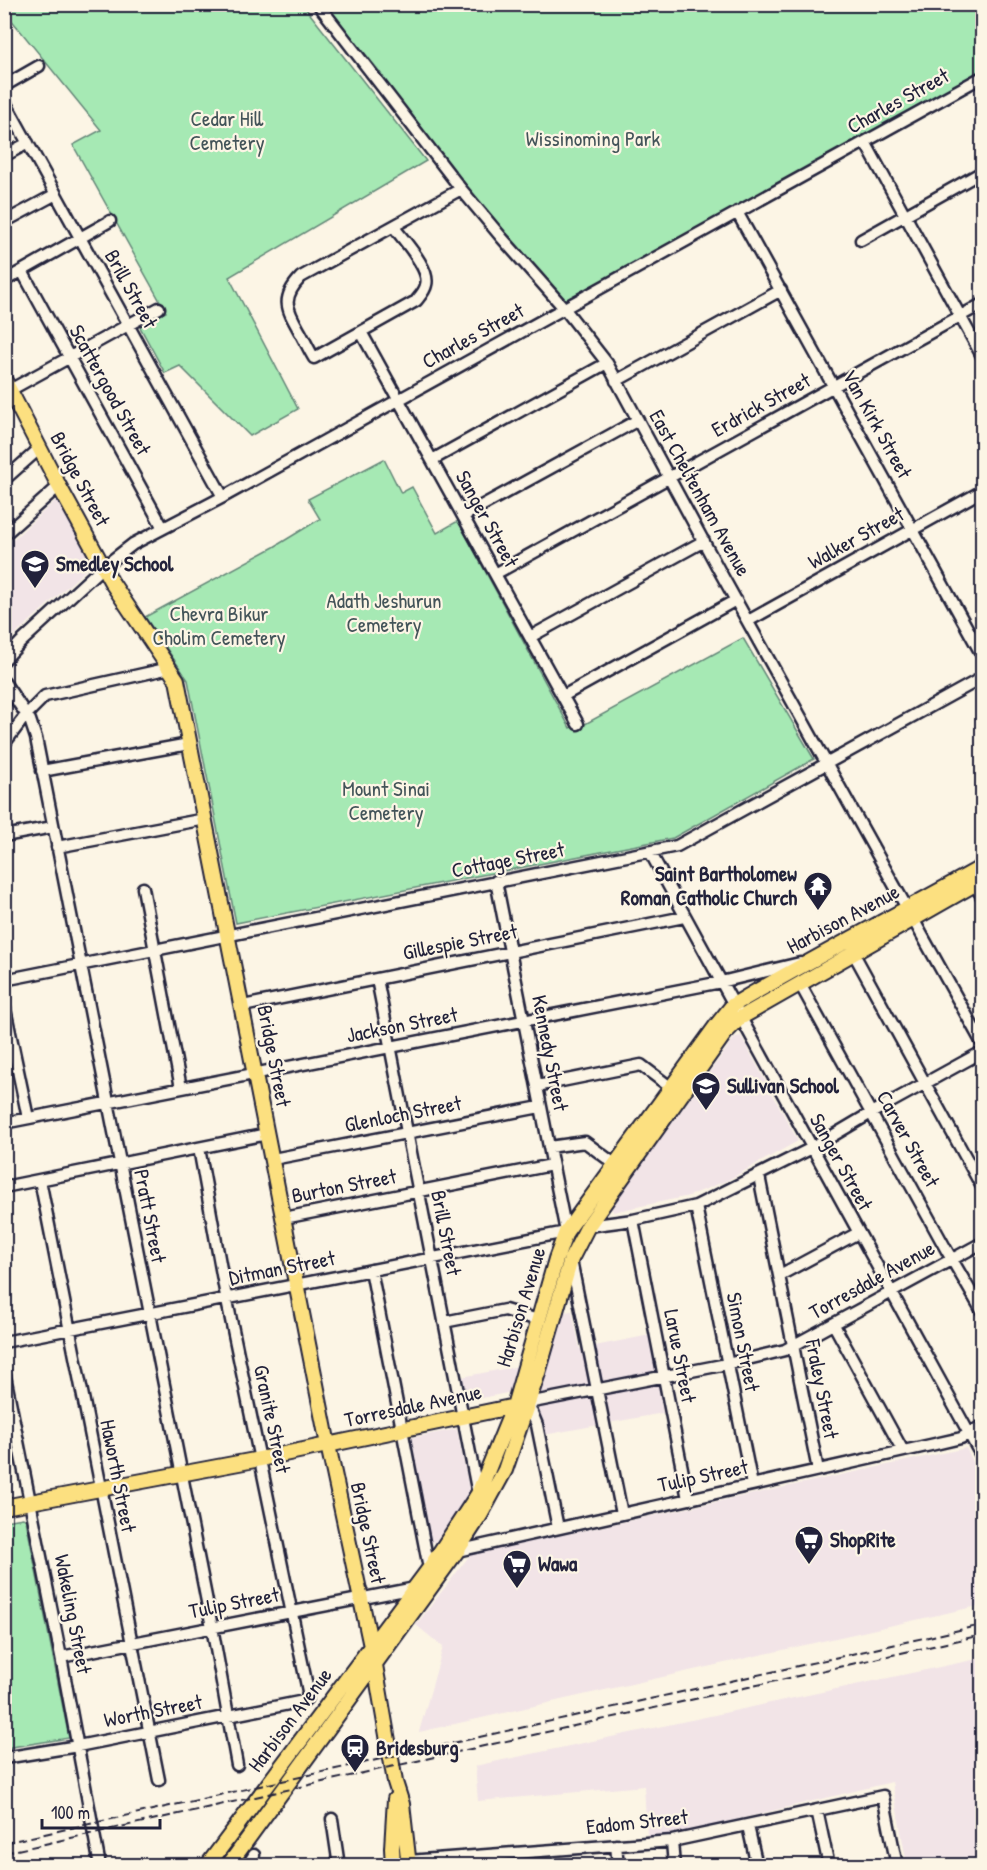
<svg xmlns="http://www.w3.org/2000/svg" width="987" height="1870" viewBox="0 0 987 1870" font-family="'Patrick Hand',sans-serif">
<style>
.built{fill:#f2e4e7}
.green{fill:#a6e9b4;stroke:#648678;stroke-width:1.5}
.lines{fill:none;stroke-linecap:round;stroke-linejoin:round}
.minor-casing{stroke:#22223b;stroke-width:15}
.major-casing{stroke:#22223b;stroke-width:18}
.minor{stroke:#fcf5e5;stroke-width:10}
.major{stroke:#fce080;stroke-width:14}
.rail{stroke:#22223b;stroke-width:2;stroke-dasharray:9 4.5;stroke-linecap:butt}
.labels{text-anchor:middle;stroke-width:4.5;stroke-linejoin:round;paint-order:stroke}
.street-label{font-size:21px;fill:#22223b;stroke:#fcf5e5}
.park-label{font-size:21px;fill:#435459;stroke:#fcf5e5}
.poi-label{font-size:21px;font-weight:bold;fill:#22223b;stroke:#fcf5e5;text-anchor:start}
</style>
<rect width="100%" height="100%" fill="#fcf5e5"/>
<filter id="ink" filterUnits="userSpaceOnUse"><feTurbulence type="fractalNoise" baseFrequency=".0167" numOctaves="2"/><feDisplacementMap in="SourceGraphic" scale="12" xChannelSelector="R" yChannelSelector="G"/><feConvolveMatrix kernelMatrix="1 2 1 2 8 2 1 2 1" color-interpolation-filters="sRGB"/></filter>
<g filter="url(#ink)">
<!-- built -->
<path class="built" d="M 57,499 L 92,564 L 5,644 L 5,547 Z
M 741,1036 L 798,1141 L 728,1180 L 689,1196 L 613,1212 L 611,1207 L 735,1037 Z
M 572,1311 L 580,1349 L 650,1335 L 663,1413 L 544,1435 L 532,1388 L 467,1401 L 462,1377 L 549,1360 L 565,1312 Z
M 457,1429 L 470,1493 L 435,1542 L 429,1543 L 410,1438 Z
M 966,1448 L 982,1479 L 982,1605 L 419,1732 L 443,1647 L 416,1625 L 470,1555 Z
M 982,1658 L 982,1859 L 960,1865 L 907,1865 L 892,1782 L 681,1833 L 647,1837 L 644,1786 L 478,1801 L 475,1766 Z"/>
<!-- green -->
<path class="green" d="M 4,5 L 303,5 L 426,161 L 229,277 L 298,409 L 250,436 L 180,366 L 165,373 L 139,325 L 166,312 L 73,145 L 101,130 L 5,12 Z
M 326,5 L 979,5 L 982,10 L 982,77 L 564,308 L 423,140 L 379,71 Z
M 384,459 L 401,493 L 412,487 L 437,533 L 458,521 L 570,728 L 576,725 L 576,729 L 743,638 L 814,759 L 673,838 L 236,923 L 188,680 L 145,617 L 274,547 L 320,519 L 308,499 Z
M 23,1518 L 26,1520 L 69,1738 L 5,1748 L 5,1521 Z"/>
<g class="lines">
<!-- minor casing -->
<g class="minor-casing">
<path id="minor" d="M 318,4 L 461,189 L 502,238 L 564,308 L 607,363 L 719,570 L 982,1043
M 979,4 L 982,10
M 4,86 L 39,66
M 4,100 L 223,497
M 865,142 L 982,356
M 4,156 L 28,143
M 737,212 L 982,655
M 4,222 L 56,194
M 394,227 C 403,240 431,269 426,285 C 425,291 420,296 416,301 L 314,358 C 309,350 305,341 300,332 C 287,309 280,299 301,277 L 461,189
M 861,240 L 982,172
M 22,271 L 163,528
M 4,281 L 110,221
M 361,332 L 578,724
M 616,381 L 781,290
M 10,390 L 159,308
M 432,460 L 607,363
M 4,480 L 40,448
M 463,516 L 638,420
M 4,535 L 59,486
M 495,574 L 982,304
M 748,621 L 982,491
M 530,637 L 704,541
M 4,660 L 21,642 L 97,572 L 133,544 L 223,497 L 982,77
M 4,682 L 30,720 L 36,738 L 212,1627 L 237,1765
M 563,696 L 736,600
M 4,744 L 26,715 L 45,696 L 170,668
M 42,771 L 189,744
M 4,836 L 53,827
M 57,847 L 205,819
M 650,852 L 982,1457
M 975,884 L 982,897
M 143,888 L 181,1088
M 854,954 L 982,1187
M 377,979 L 478,1494
M 4,980 L 677,846 L 982,678
M 800,984 L 947,1251 L 982,1311
M 4,1004 L 28,1118
M 243,1006 L 684,917
M 537,1086 L 641,1065 L 670,1087
M 4,1123 L 721,982 L 800,963
M 549,1147 L 585,1142 L 616,1165
M 273,1159 L 540,1107
M 759,1176 L 818,1470
M 40,1180 L 159,1780
M 4,1187 L 267,1134
M 696,1206 L 752,1485
M 284,1218 L 552,1165
M 633,1220 L 688,1499
M 588,1226 L 633,1220 L 696,1206 L 812,1148 L 871,1113 L 982,1052
M 571,1260 L 622,1514
M 371,1270 L 430,1573
M 780,1275 L 858,1233
M 444,1322 L 505,1310 L 538,1320
M 834,1325 L 903,1451
M 4,1342 L 566,1232 L 496,881
M 4,1371 L 61,1657 L 100,1866
M 558,1528 L 537,1425 L 528,1403 L 727,1364 L 785,1350 L 982,1243
M 453,1549 L 457,1551 L 935,1444 L 961,1438 L 982,1426
M 61,1657 L 415,1588
M 4,1758 L 78,1746 L 304,1701 L 307,1698 L 308,1691 L 225,1291 L 199,1148
M 817,1810 L 829,1866
M 332,1819 L 339,1866
M 748,1826 L 757,1866
M 672,1841 L 674,1866
M 616,1845 L 618,1866
M 247,1866 L 254,1855
M 378,1866 L 408,1861 L 672,1841 L 883,1796 L 897,1866"/>
</g>
<!-- major casing -->
<g class="major-casing">
<path id="major" d="M 4,379 L 59,486 L 112,583 L 177,680 L 328,1445 L 375,1665 L 395,1782 L 402,1804 L 409,1866
M 4,1507 L 260,1459 L 520,1405
M 207,1866 L 429,1569 L 478,1494 L 514,1406 L 556,1259 L 566,1232 L 716,1026 L 733,1005 L 740,1001 C 820,954 902,912 982,867
M 228,1866 L 457,1551 L 481,1514 L 505,1470 L 538,1373 L 571,1259 L 588,1226 L 725,1033 L 740,1018 L 982,880
M 393,1866 L 392,1848 L 395,1799"/>
</g>
<!-- minor -->
<use href="#minor" class="minor"/>
<!-- major -->
<use href="#major" class="major"/>
<!-- rail -->
<path class="rail" d="M 4,1843 L 982,1625
M 4,1853 L 982,1635"/>
</g>
</g>
<!-- icons -->
<defs>
<g id="school-pin" transform="scale(1.5)"><path d="M0 17L-7.5 6A9.5 9.5 0 1 1 7.5 6Z" fill="#22223b" stroke="#fcf5e5"/><path d="M0-5L7-2L0 1L-7-2ZM-4 1L0 2.5L4 1V4Q0 6-4 4Z" fill="#fff"/></g>
<g id="temple-pin" transform="scale(1.5)"><path d="M0 17L-7.5 6A9.5 9.5 0 1 1 7.5 6Z" fill="#22223b" stroke="#fcf5e5"/><path d="M0-6L5-2H3V0L6.5 2.5H4V6H1.5V3h-3V6H-4V2.5H-6.5L-3 0V-2H-5Z" fill="#fff"/></g>
<g id="supermarket-pin" transform="scale(1.5)"><path d="M0 17L-7.5 6A9.5 9.5 0 1 1 7.5 6Z" fill="#22223b" stroke="#fcf5e5"/><path d="M-6-5.5h2.5l.6 2H6L4.5 2H-2.5L-4.4-4H-6ZM-1.5 3.2a1.3 1.3 0 1 0 .1 0ZM3 3.2a1.3 1.3 0 1 0 .1 0Z" fill="#fff"/></g>
<g id="station-pin" transform="scale(1.5)"><path d="M0 17L-7.5 6A9.5 9.5 0 1 1 7.5 6Z" fill="#22223b" stroke="#fcf5e5"/><path d="M-3-6H3Q5-6 5-4V2Q5 4 3 4L4.5 6H3L1.5 4h-3L-3 6H-4.5L-3 4Q-5 4-5 2V-4Q-5-6-3-6ZM-3.5-4v3h7v-3ZM-3.5 1v1.5H-2V1ZM2 1v1.5H3.5V1Z" fill="#fff"/></g>
</defs>
<g fill-rule="evenodd">
<use href="#school-pin" x="35" y="564"/>
<use href="#temple-pin" x="818" y="886"/>
<use href="#school-pin" x="706" y="1086"/>
<use href="#supermarket-pin" x="809" y="1540"/>
<use href="#supermarket-pin" x="517" y="1564"/>
<use href="#station-pin" x="355" y="1748"/>
</g>
<g class="labels">
<!-- street labels -->
<g class="street-label">
<text transform="translate(898 101) rotate(-29)" y="7">Charles Street</text>
<text transform="translate(131 289) rotate(61)" y="7">Brill Street</text>
<text transform="translate(473 336) rotate(-29)" y="7">Charles Street</text>
<text transform="translate(110 390) rotate(61)" y="7">Scattergood Street</text>
<text transform="translate(761 405) rotate(-29)" y="7">Erdrick Street</text>
<text transform="translate(877 424) rotate(61)" y="7">Van Kirk Street</text>
<text transform="translate(80 479) rotate(62)" y="7">Bridge Street</text>
<text transform="translate(700 493) rotate(61)" y="7">East Cheltenham Avenue</text>
<text transform="translate(487 519) rotate(61)" y="7">Sanger Street</text>
<text transform="translate(856 538) rotate(-29)" y="7">Walker Street</text>
<text transform="translate(508 860) rotate(-11)" y="7">Cottage Street</text>
<text transform="translate(843 919) rotate(-28)" y="7">Harbison Avenue</text>
<text transform="translate(460 942) rotate(-11)" y="7">Gillespie Street</text>
<text transform="translate(402 1025) rotate(-11)" y="7">Jackson Street</text>
<text transform="translate(550 1053) rotate(79)" y="7">Kennedy Street</text>
<text transform="translate(274 1056) rotate(79)" y="7">Bridge Street</text>
<text transform="translate(403 1114) rotate(-11)" y="7">Glenloch Street</text>
<text transform="translate(908 1139) rotate(61)" y="7">Carver Street</text>
<text transform="translate(841 1162) rotate(61)" y="7">Sanger Street</text>
<text transform="translate(344 1186) rotate(-11)" y="7">Burton Street</text>
<text transform="translate(150 1216) rotate(79)" y="7">Pratt Street</text>
<text transform="translate(446 1233) rotate(79)" y="7">Brill Street</text>
<text transform="translate(282 1268) rotate(-11)" y="7">Ditman Street</text>
<text transform="translate(872 1280) rotate(-29)" y="7">Torresdale Avenue</text>
<text transform="translate(521 1307) rotate(-73)" y="7">Harbison Avenue</text>
<text transform="translate(743 1342) rotate(79)" y="7">Simon Street</text>
<text transform="translate(680 1356) rotate(79)" y="7">Larue Street</text>
<text transform="translate(822 1389) rotate(79)" y="7">Fraley Street</text>
<text transform="translate(413 1406) rotate(-12)" y="7">Torresdale Avenue</text>
<text transform="translate(272 1419) rotate(78)" y="7">Granite Street</text>
<text transform="translate(118 1476) rotate(79)" y="7">Haworth Street</text>
<text transform="translate(703 1476) rotate(-12)" y="7">Tulip Street</text>
<text transform="translate(368 1533) rotate(78)" y="7">Bridge Street</text>
<text transform="translate(234 1603) rotate(-11)" y="7">Tulip Street</text>
<text transform="translate(73 1614) rotate(79)" y="7">Wakeling Street</text>
<text transform="translate(153 1711) rotate(-11)" y="7">Worth Street</text>
<text transform="translate(290 1720) rotate(-53)" y="7">Harbison Avenue</text>
<text transform="translate(637 1822) rotate(-6)" y="7">Eadom Street</text>
</g>
<!-- park labels -->
<g class="park-label">
<text x="227" y="126">Cedar Hill<tspan x="227" dy="24">Cemetery</tspan></text>
<text x="593" y="146">Wissinoming Park</text>
<text x="384" y="608">Adath Jeshurun<tspan x="384" dy="24">Cemetery</tspan></text>
<text x="219" y="621">Chevra Bikur<tspan x="219" dy="24">Cholim Cemetery</tspan></text>
<text x="386" y="796">Mount Sinai<tspan x="386" dy="24">Cemetery</tspan></text>
</g>
<!-- poi labels -->
<g class="poi-label">
<text x="56" y="571">Smedley School</text>
<text x="797" y="881" text-anchor="end">Saint Bartholomew<tspan x="797" dy="24">Roman Catholic Church</tspan></text>
<text x="727" y="1093">Sullivan School</text>
<text x="830" y="1547">ShopRite</text>
<text x="538" y="1571">Wawa</text>
<text x="376" y="1755">Bridesburg</text>
</g>
</g>
<!-- margin -->
<rect width="987" height="1870" fill="none" stroke="#fcf5e5" stroke-width="24"/>
<rect x="12" y="12" width="963" height="1846" fill="none" stroke="#22223b" stroke-width="2" filter="url(#ink)"/>
<!-- scale -->
<path d="M42 1819v9h118v-9" fill="none" stroke="#22223b" stroke-width="3"/>
<text x="51" y="1819" font-size="18" fill="#22223b" stroke="#fcf5e5" stroke-width="4.5" paint-order="stroke">100 m</text>
</svg>
